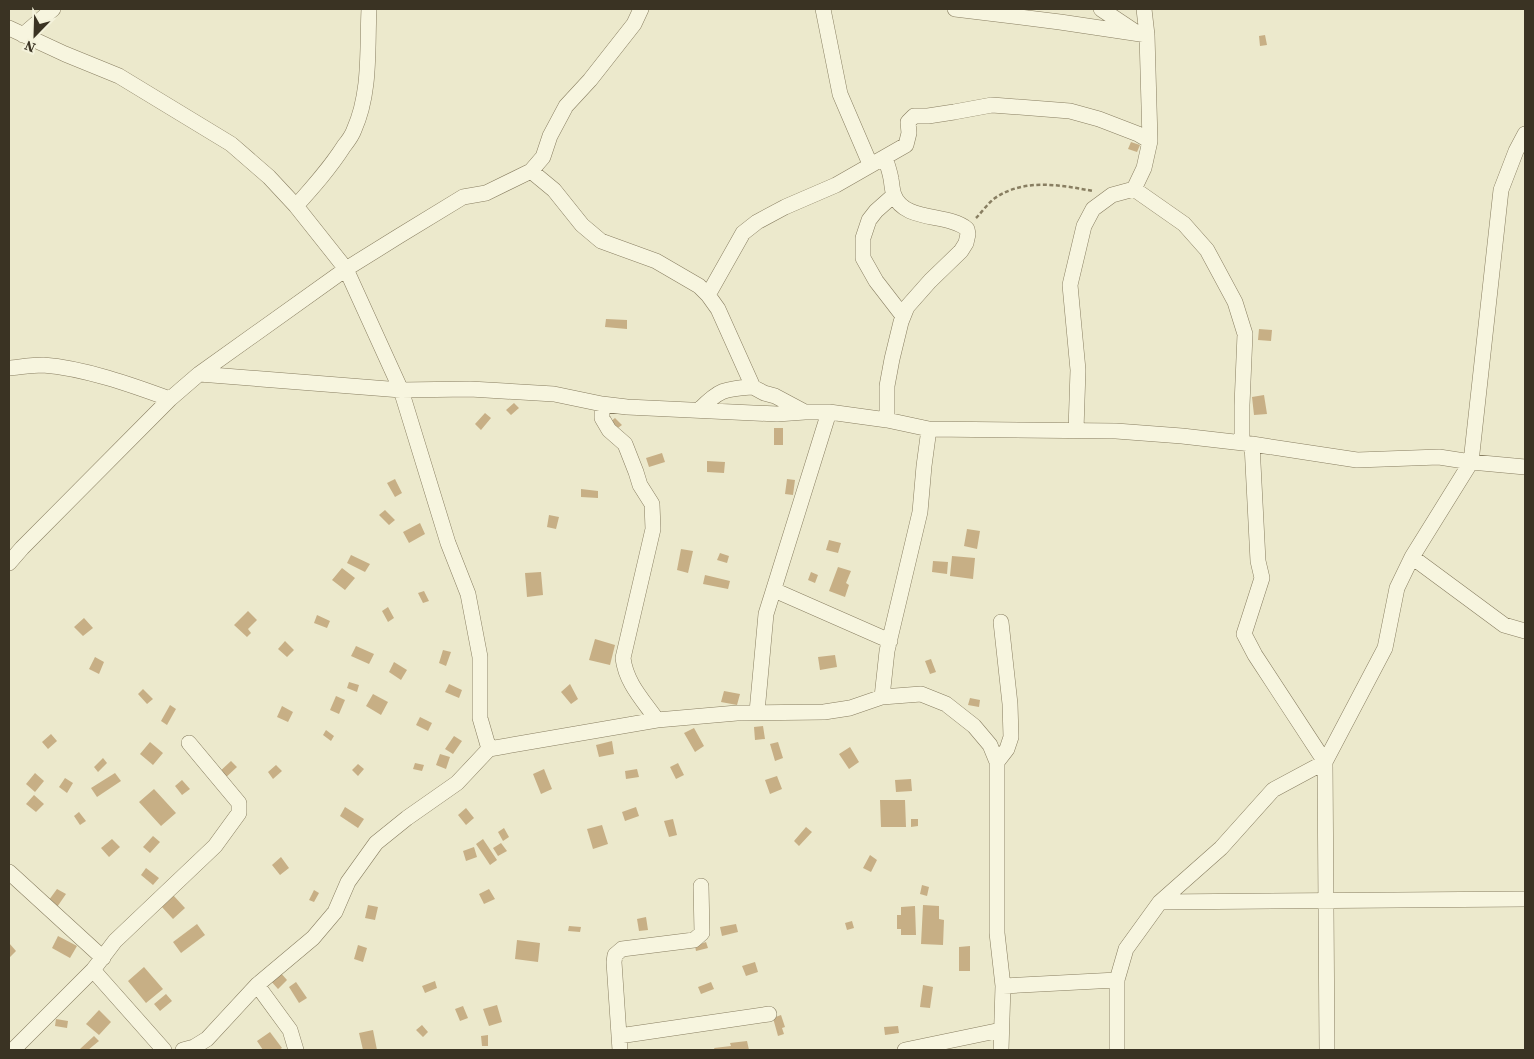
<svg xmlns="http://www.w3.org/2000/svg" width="1534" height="1059" viewBox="0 0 1534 1059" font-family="'Source Serif 4',serif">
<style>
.building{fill:#c7af85}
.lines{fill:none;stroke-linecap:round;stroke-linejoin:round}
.minor-casing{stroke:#887e61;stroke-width:16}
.path{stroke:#887e61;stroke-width:2.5;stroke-dasharray:4 2.5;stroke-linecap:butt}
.minor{stroke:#f7f5df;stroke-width:15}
</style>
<rect width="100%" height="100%" fill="#ece9cc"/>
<!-- building -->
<path class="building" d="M 1265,35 L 1267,45 L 1260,46 L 1259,36 Z
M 1131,142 L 1140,145 L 1137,152 L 1128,149 Z
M 606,319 L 627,320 L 627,329 L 605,327 Z
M 1259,329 L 1272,330 L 1271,341 L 1258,340 Z
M 1264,395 L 1267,414 L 1254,415 L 1252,397 Z
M 514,403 L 519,408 L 511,415 L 506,410 Z
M 485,413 L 491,418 L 481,430 L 475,424 Z
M 615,418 L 622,425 L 615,430 L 609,423 Z
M 774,428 L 783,428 L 783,445 L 774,445 Z
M 662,453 L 665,462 L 649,467 L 646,458 Z
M 707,461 L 725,462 L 724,473 L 707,472 Z
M 395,479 L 402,493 L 395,497 L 387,483 Z
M 787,479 L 795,480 L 793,495 L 785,494 Z
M 581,489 L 598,491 L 598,498 L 581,497 Z
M 385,510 L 395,520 L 389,525 L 379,515 Z
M 549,515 L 559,517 L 556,529 L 547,527 Z
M 420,523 L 425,534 L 409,543 L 403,532 Z
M 967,529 L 980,531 L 977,549 L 964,546 Z
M 829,540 L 841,543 L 838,553 L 826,550 Z
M 681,549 L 693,551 L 688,573 L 677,570 Z
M 720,553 L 729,556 L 727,563 L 717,560 Z
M 351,555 L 370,564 L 365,572 L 347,563 Z
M 952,556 L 975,558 L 973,579 L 950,576 Z
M 933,561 L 948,562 L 947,574 L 932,572 Z
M 838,567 L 851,571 L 846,583 L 849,585 L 845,597 L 829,591 Z
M 342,568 L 355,578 L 345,590 L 332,580 Z
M 541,572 L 543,595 L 527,597 L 525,573 Z
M 811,572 L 818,575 L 815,583 L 808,580 Z
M 705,575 L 730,581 L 728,589 L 703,584 Z
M 424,591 L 429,601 L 423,603 L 418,593 Z
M 388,607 L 394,618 L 388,622 L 382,611 Z
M 248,611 L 257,620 L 248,629 L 251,633 L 247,637 L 234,625 Z
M 317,615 L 330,621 L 327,628 L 314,623 Z
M 84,618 L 93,628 L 83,636 L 74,627 Z
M 595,639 L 615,645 L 610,665 L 589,660 Z
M 285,641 L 294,650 L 287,657 L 278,649 Z
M 356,646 L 374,654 L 369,664 L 351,656 Z
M 443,650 L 451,652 L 446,666 L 439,663 Z
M 835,655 L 837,667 L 820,670 L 818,657 Z
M 95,657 L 104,662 L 99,674 L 89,669 Z
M 931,659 L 936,672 L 930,674 L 925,661 Z
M 394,662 L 407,670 L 401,680 L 389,672 Z
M 349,682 L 359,685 L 357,692 L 347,688 Z
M 449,684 L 462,690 L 459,698 L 445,692 Z
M 570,684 L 578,699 L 571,704 L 561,692 Z
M 143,689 L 153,699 L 147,704 L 138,694 Z
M 724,691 L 740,694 L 737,705 L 721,702 Z
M 373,694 L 388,702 L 381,715 L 366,706 Z
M 336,696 L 345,700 L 339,714 L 330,710 Z
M 970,698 L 980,700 L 979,707 L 968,705 Z
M 170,705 L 176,709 L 167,725 L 161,721 Z
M 282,706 L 293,712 L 288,722 L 277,717 Z
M 420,717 L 432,723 L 428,731 L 416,725 Z
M 763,726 L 765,739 L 755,740 L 754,727 Z
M 694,728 L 704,746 L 695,752 L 684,733 Z
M 326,730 L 334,736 L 331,741 L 323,735 Z
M 51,734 L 57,741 L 48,749 L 42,742 Z
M 454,736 L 462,741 L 453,754 L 445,749 Z
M 612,741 L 614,754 L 599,757 L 596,745 Z
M 150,742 L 163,753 L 153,765 L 140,754 Z
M 778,742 L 783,758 L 775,761 L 770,744 Z
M 850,747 L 859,762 L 849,769 L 839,754 Z
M 440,754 L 450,757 L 446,769 L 436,765 Z
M 103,758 L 107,763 L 98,772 L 94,767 Z
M 231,761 L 237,767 L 223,780 L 217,774 Z
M 415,763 L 424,765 L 422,771 L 413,769 Z
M 678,763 L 684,775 L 676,779 L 670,767 Z
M 358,764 L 364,769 L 358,776 L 352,770 Z
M 276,765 L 282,771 L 273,779 L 268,772 Z
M 544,769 L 552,789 L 541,794 L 533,774 Z
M 637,769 L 639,777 L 626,779 L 625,771 Z
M 35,773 L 44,781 L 35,792 L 26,784 Z
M 115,773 L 121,781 L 97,797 L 91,788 Z
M 777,776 L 782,789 L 770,794 L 765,780 Z
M 65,778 L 73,783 L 67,793 L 59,787 Z
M 911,779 L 912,791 L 896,792 L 895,780 Z
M 182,780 L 190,789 L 182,795 L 175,786 Z
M 154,789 L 176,813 L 161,826 L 139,802 Z
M 34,795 L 44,804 L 36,812 L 26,804 Z
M 880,800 L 905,800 L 906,827 L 881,827 Z
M 345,807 L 364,819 L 358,828 L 340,816 Z
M 636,807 L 639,816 L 625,821 L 622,812 Z
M 466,808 L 474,818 L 466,825 L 458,815 Z
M 79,812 L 86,821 L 80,825 L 74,816 Z
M 673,819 L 677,835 L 669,837 L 664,821 Z
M 911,819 L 918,819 L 918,826 L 911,827 Z
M 602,825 L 608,844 L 593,849 L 587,829 Z
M 806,827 L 812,832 L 799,846 L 794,841 Z
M 504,828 L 509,837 L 503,841 L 498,832 Z
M 153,836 L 160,842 L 150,853 L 143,847 Z
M 112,839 L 120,847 L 109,857 L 101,848 Z
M 483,839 L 497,860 L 490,865 L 476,844 Z
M 501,843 L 507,851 L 498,856 L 493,848 Z
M 474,847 L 477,857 L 466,861 L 463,851 Z
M 870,855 L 877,860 L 871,872 L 863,868 Z
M 281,857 L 289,868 L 280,875 L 272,865 Z
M 146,868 L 159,878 L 153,885 L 141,875 Z
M 922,885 L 929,887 L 927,896 L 920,894 Z
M 57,889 L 66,894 L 55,910 L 46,904 Z
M 489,889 L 495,899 L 484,904 L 479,894 Z
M 314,890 L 319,893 L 314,902 L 309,900 Z
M 173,895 L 185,908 L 173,919 L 161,906 Z
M 368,905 L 378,907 L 375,920 L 365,918 Z
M 923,905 L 939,906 L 939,919 L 944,920 L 943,945 L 921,944 Z
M 915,906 L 916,935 L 901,935 L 901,929 L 897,929 L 897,915 L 901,915 L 901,907 Z
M 646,917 L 648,930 L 639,931 L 637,919 Z
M 852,921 L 854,928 L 847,930 L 845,923 Z
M 197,924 L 205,935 L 181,953 L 173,942 Z
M 736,924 L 738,932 L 722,936 L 720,927 Z
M 569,926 L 581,927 L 580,932 L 568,931 Z
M 58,936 L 77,946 L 70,958 L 52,948 Z
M 517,940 L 540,943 L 538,962 L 515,959 Z
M 706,942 L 708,948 L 696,951 L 695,946 Z
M 9,943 L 16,951 L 9,958 Z
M 358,945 L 367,948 L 363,962 L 354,959 Z
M 970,946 L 970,971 L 959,971 L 959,947 Z
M 755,962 L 758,972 L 746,976 L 742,966 Z
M 144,967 L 163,989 L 146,1003 L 128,981 Z
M 279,971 L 287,980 L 278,989 L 270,980 Z
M 435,981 L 437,988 L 425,993 L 422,986 Z
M 296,982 L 307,998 L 299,1003 L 289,987 Z
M 711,982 L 714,989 L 701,994 L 698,987 Z
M 923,985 L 933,987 L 930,1008 L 920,1007 Z
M 166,994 L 172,1001 L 160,1011 L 154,1004 Z
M 497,1005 L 502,1022 L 489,1026 L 483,1009 Z
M 463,1006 L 468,1018 L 460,1021 L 455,1009 Z
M 99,1010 L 111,1022 L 99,1035 L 86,1024 Z
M 781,1015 L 785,1027 L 782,1028 L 784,1034 L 778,1036 L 773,1018 Z
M 56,1019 L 68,1021 L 67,1028 L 55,1026 Z
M 422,1025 L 428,1032 L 423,1037 L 416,1030 Z
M 898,1026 L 899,1033 L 885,1035 L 884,1027 Z
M 373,1030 L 377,1050 L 363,1050 L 359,1033 Z
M 270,1032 L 282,1048 L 279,1050 L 263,1050 L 257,1041 Z
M 488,1035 L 488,1046 L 482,1046 L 481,1036 Z
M 94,1036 L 99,1041 L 88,1050 L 81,1050 L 80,1049 Z
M 747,1041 L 749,1050 L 715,1050 L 714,1048 L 731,1046 L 730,1043 Z"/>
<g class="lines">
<!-- minor casing -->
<g class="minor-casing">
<path id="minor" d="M 823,9 L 840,94 L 870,164
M 955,9 L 1060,22 L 1147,35
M 1101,9 L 1134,31
M 9,28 L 65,54 L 119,76 L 231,144 L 269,177 L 296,206 L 346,269 L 401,390 L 448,543 L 468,594 L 480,657 L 480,718 L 489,749
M 23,35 L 53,9
M 885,157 C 887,164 890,172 891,179 C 892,184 892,190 894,195 C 904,222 948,213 967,229 L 968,234 L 966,243 L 961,251 L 930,281 L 907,307 L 901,322 L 892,359 L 887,386 L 887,420
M 531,171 L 554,190 L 582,225 L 601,241 L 656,261 L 699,286 L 708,295 L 718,309 L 753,387 L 764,393 L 775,396 L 805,412 L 829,412 L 887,420 L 929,429 L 1116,431 L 1182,436 L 1252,444 L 1357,460 L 1439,457 L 1471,462 L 1525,467
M 1134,189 L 1184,224 L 1207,250 L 1235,302 L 1245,334 L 1242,405 L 1242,443
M 894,195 L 876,211 L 869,220 L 863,238 L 863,258 L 876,281 L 903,316
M 296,206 C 313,187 330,168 344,146 C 348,141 352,136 354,130 C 371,92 367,49 369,9
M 708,295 L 743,233 L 757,222 L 785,207 L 836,185 L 906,145 L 909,133 L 908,122 L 914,116 L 928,116 L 954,112 L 992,105 L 1070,111 L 1099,119 L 1138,134 L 1150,141
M 9,368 C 20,367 32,365 43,365 C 84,368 132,385 170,399
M 199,374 L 401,390 L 470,389 L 554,394 L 602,404 L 627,407 L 777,414 L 805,412
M 602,404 L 602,418 L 609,430 L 625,444 L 636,472 L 640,485 L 652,504 L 653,529 L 623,658 C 626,683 643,700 657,720
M 699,410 C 720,389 724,389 753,387
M 1076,430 L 1078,370 L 1070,285 L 1084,226 L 1093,209 L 1112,195 L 1134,189 L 1144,168 L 1150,141 L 1147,35 L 1144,9
M 1252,444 L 1258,561 L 1262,578 L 1244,634 L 1255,655 L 1325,762 L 1385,648 L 1397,588 L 1412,557 L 1504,625 L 1525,631
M 1412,557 L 1471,462 L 1501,190 L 1516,151 L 1525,134
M 9,563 L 22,548 L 170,399 L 199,374 L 346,269 L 399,236 L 463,197 L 486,193 L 531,171 L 543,157 L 550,136 L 566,106 L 590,80 L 634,24 L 641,9
M 774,590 L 890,641
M 882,697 L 887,651 L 920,512 L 924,466 L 929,429
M 757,712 L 766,614 L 829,412
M 997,762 L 1007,749 L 1011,737 L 1010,704 L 1001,622
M 9,872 L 103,958
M 1160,902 L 1525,899
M 93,970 L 164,1050
M 1117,980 L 1126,949 L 1160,902 L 1221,848 L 1273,790 L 1325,762 L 1327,1050
M 257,985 L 290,1030 L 296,1050
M 1003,986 L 1117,980 L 1117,1050
M 619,1036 L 769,1014
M 13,1050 L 93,970 L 115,941 L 215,846 L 239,813 L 239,803 L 189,743
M 183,1050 L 194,1047 L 207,1039 L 257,985 L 313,938 L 335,912 L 348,882 L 376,843 L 407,818 L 457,783 L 489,749 L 657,720 L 737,713 L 824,712 L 850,708 L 882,697 L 921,694 L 946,704 L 974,726 L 990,745 L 997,762 L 997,933 L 1003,986 L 1001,1050
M 620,1050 L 614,962 L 615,955 L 622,949 L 694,940 L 702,933 L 701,886
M 905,1050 L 1001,1030"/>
</g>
<!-- path -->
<path class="path" d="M 976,218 C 982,212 988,203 995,198 C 1025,178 1060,185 1093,191"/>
<!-- minor -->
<use href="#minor" class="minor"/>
</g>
<!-- border -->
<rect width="1534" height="1059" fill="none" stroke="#3a3323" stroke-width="20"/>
<!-- north arrow -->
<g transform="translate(35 35) rotate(203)" stroke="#f4f2db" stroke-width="4" paint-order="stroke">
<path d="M0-4L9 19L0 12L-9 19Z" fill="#3a3323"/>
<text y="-8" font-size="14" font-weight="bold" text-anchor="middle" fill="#3a3323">N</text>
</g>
</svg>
